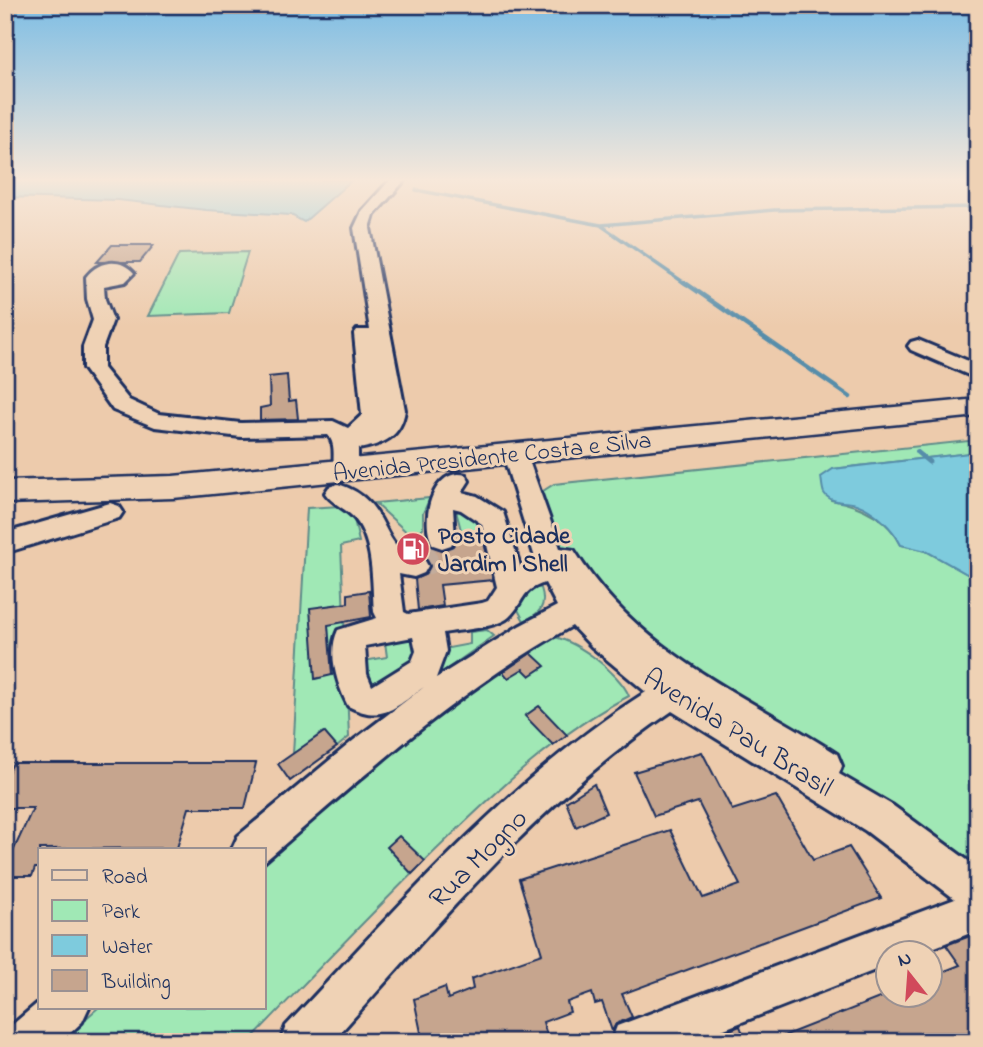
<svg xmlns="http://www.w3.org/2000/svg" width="983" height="1047" viewBox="0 0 983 1047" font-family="'Indie Flower',sans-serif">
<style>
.green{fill:#a0e8b5;stroke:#5e8c8a;stroke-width:2}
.water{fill:#7ecbdd;stroke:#568daa;stroke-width:2}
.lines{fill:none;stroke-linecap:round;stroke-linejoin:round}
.stream-far2{stroke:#568daa;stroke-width:3.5}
.stream-far1{stroke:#568daa;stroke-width:4.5}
.stream{stroke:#568daa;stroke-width:5}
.building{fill:#c6a58e;stroke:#1b2f5e;stroke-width:2}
.minor-tunnel{stroke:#c3ac9c;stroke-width:25;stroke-dasharray:25 12;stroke-linecap:butt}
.minor-casing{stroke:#1b2f5e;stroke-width:6}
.major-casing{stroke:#1b2f5e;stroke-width:5}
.minor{fill:#efd2b5;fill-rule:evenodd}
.major{fill:#efd2b5;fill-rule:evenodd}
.labels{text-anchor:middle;stroke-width:6;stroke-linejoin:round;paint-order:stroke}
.street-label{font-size:24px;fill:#1b2f5e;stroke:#efd2b5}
.poi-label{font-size:24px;font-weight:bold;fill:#1b2f5e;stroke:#efd2b5;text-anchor:start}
.near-street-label{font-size:28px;fill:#1b2f5e;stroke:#efd2b5}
</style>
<rect width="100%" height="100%" fill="#edcbac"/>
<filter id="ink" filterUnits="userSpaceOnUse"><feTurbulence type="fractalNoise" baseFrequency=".0143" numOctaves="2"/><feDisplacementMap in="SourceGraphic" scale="14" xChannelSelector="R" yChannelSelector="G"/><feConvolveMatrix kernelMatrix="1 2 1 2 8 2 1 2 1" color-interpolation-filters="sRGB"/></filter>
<g filter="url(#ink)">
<!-- green -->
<path class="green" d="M 248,252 L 229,313 L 148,316 L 179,254 Z
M 978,440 L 978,452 L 833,469 L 831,500 C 860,505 888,518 901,545 L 926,551 L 973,577 L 978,597 L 978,872 L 632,642 L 558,545 L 540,493 L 554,484 Z
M 430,498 L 423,513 L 423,528 L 411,536 L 375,503 Z
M 341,506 L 354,519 L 359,542 L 341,546 L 349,737 L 337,747 L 323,732 L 293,754 L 307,508 Z
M 467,510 L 469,516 L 476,516 L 485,521 L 485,532 L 453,536 L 451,532 L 461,530 L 456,511 Z
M 531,586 L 541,588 C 547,606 540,614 524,621 L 516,606 Z
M 487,630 L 494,636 L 441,673 L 438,650 L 470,644 L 470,632 Z
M 546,636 C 571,635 620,673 629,696 C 556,733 496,792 438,848 C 373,911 311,977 248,1042 L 59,1042 L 99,1007 L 264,1007 L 264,859 L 408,730 Z
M 419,637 L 421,657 L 373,687 L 366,684 L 364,661 L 387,657 L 385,642 Z"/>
<!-- water -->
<path class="water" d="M 5,180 L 352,180 L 304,222 L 291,215 L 206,210 L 118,200 L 5,197 Z
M 978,452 L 978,597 L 972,577 L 926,551 L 901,545 C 893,528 874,510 856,504 C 846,501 831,504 824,493 C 822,489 822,482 821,477 L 833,469 Z"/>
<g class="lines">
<!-- stream-far2 -->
<path class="stream-far2" d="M 416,190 L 601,225 L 774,210 L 978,207
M 602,226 L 686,284"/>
<!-- stream-far1 -->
<path class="stream-far1" d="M 684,282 L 850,397"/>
<!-- stream -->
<path class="stream" d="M 917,452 L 929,462"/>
</g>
<!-- building -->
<path class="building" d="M 112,245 L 154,245 L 140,262 L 97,262 Z
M 287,375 L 289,401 L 296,400 L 298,419 L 260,420 L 260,408 L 270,406 L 269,377 Z
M 426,534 L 431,546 L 443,550 L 453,546 L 458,536 L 482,534 L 493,580 L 440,585 L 443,606 L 418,610 L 415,579 L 426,574 L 430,565 L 425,557 L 412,553 L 411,536 Z
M 369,591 L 371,617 L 328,625 L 332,675 L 315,679 L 310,608 L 348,603 L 348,594 Z
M 531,653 L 545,666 L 530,676 L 523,669 L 508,678 L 503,672 Z
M 539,706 L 567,735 L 553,745 L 525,716 Z
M 324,732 L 337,747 L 290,781 L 278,764 Z
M 702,752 L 732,810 L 776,796 L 813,860 L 849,847 L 881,898 L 622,994 L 632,1017 L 616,1024 L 612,1031 L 602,1002 L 595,1004 L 592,993 L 567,1002 L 570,1012 L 543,1022 L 549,1042 L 477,1042 L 476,1035 L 459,1042 L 423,1042 L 414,999 L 445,987 L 448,999 L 473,989 L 471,979 L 542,954 L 519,879 L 670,830 L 703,898 L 740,885 L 698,802 L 654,816 L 634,772 Z
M 13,763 L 256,763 L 245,808 L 189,808 L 177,848 L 40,849 L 40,868 L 35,868 L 32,876 L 5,876 L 5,869 L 33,808 L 5,808 L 5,778 Z
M 594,784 L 606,813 L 576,827 L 566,802 Z
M 399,836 L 425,861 L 412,874 L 387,847 Z
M 978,933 L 978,1038 L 969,1042 L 768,1042 L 887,995 L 930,995 L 930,977 L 960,965 L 946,945 Z
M 740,1026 L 746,1042 L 699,1042 Z"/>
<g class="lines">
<!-- minor-tunnel -->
<path class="minor-tunnel" d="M 414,566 L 439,558 L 442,538"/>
<!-- minor casing -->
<g class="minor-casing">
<path id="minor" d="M 390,180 L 405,180 L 374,215 L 370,228 L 405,410 C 401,437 383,445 358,449 L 358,471 L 355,477 L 346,479 L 337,477 C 329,464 339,448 328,435 L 241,437 L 155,427 L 113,410 L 83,368 L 83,347 L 93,320 L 87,299 L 86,277 C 98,261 120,257 134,273 L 125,282 L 104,286 L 105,299 L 113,320 L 103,347 L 103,368 L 129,400 L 159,414 L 241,423 L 333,421 L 348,428 L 362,415 L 354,334 L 357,330 L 370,330 L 354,228 L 362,211 Z
M 918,340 L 978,365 L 978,379 L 911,350 L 908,346 L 911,342 Z
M 515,447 L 523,450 L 527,455 L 560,548 L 574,550 C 637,652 740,692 837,754 L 842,766 L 839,774 L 892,805 L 978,868 L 978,930 L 920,953 L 888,953 L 888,965 L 691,1042 L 611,1042 L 617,1026 L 955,899 L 866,831 L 672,711 C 540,800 438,924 332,1042 L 280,1042 L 286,1026 C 399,907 507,780 646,692 L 592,647 L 572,626 C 458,690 362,777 264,862 L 264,849 L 232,849 L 238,836 L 354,740 L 424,687 C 395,707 383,724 348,706 C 337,684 327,653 338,630 L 377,618 L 374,612 C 372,583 374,542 355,519 C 346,508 332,504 325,493 L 329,487 L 338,484 C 388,499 380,542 408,554 C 412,556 419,557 424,559 L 428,566 L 424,573 L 414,577 L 399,574 L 404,612 L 408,614 L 482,603 L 488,601 L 497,587 L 482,524 L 461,510 L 453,508 L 455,538 L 451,545 L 442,548 L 433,545 C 419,521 433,466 466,475 L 469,481 L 462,492 L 477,496 L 503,512 L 521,569 L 537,564 L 503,455 L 507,450 ZM 545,583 L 557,606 L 519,626 L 436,678 L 446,651 L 443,633 C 459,630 497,628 509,617 C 525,602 519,591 545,583 ZM 413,637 L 416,651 L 412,661 L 372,686 L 367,674 L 365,646 Z
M 110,503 L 119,506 L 123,512 L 119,518 L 5,553 L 5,533 Z
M 40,1001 L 40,1007 L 89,1007 L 82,1022 L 61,1042 L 5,1042 L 11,1026 Z"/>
</g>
<!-- major casing -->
<g class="major-casing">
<path id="major" d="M 978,399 L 978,416 L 173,498 L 5,503 L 5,481 L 173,476 Z"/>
</g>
<!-- minor -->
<use href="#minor" class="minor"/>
<!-- major -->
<use href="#major" class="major"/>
</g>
</g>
<!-- sky -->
<linearGradient id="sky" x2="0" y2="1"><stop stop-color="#7dbde4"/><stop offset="0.55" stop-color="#f7e8da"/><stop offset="1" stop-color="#f7e8da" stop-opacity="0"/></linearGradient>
<rect width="983" height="327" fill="url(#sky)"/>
<!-- icons -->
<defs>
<g id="fuel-disc" transform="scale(1.75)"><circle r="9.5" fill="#d1495b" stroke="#efd2b5"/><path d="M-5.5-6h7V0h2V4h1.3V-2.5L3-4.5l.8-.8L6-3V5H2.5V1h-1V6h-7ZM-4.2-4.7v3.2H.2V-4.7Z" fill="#fff"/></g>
</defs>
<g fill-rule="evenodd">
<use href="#fuel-disc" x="413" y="549"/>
</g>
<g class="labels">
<!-- street labels -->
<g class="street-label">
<text transform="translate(492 456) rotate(-6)" y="8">Avenida Presidente Costa e Silva</text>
</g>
<!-- poi labels -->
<g class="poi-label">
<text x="438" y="543">Posto Cidade<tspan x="438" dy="28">Jardim | Shell</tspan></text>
</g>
<!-- near-street labels -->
<g class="near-street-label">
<text transform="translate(739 731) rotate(32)" y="10">Avenida Pau Brasil</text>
<text transform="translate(477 857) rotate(-45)" y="10">Rua Mogno</text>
</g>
</g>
<!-- margin -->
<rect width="983" height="1047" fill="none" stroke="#efd2b5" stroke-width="28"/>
<rect x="14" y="14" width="955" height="1019" fill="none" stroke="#1b2f5e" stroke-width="2.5" filter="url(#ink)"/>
<!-- legend -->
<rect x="38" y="848" width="228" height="161" fill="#efd2b5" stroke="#9a9192" stroke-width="2"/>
<rect x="52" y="870" width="35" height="10" fill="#efd2b5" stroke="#9a9192" stroke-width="2"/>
<text x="102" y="883" font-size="21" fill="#1b2f5e">Road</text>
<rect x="52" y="900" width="35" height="21" fill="#a0e8b5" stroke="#9a9192" stroke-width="2"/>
<text x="102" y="918" font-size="21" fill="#1b2f5e">Park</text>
<rect x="52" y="935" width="35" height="21" fill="#7ecbdd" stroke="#9a9192" stroke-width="2"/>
<text x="102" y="953" font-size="21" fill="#1b2f5e">Water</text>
<rect x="52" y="970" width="35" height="21" fill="#c6a58e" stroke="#9a9192" stroke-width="2"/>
<text x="102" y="988" font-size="21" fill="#1b2f5e">Building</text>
<!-- north arrow -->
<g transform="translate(909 974) rotate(343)"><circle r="33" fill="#efd2b5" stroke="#9a9192" stroke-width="2"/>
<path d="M0-5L12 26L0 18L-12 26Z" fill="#d1495b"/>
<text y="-10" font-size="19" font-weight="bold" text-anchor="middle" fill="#1b2f5e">N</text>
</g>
</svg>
